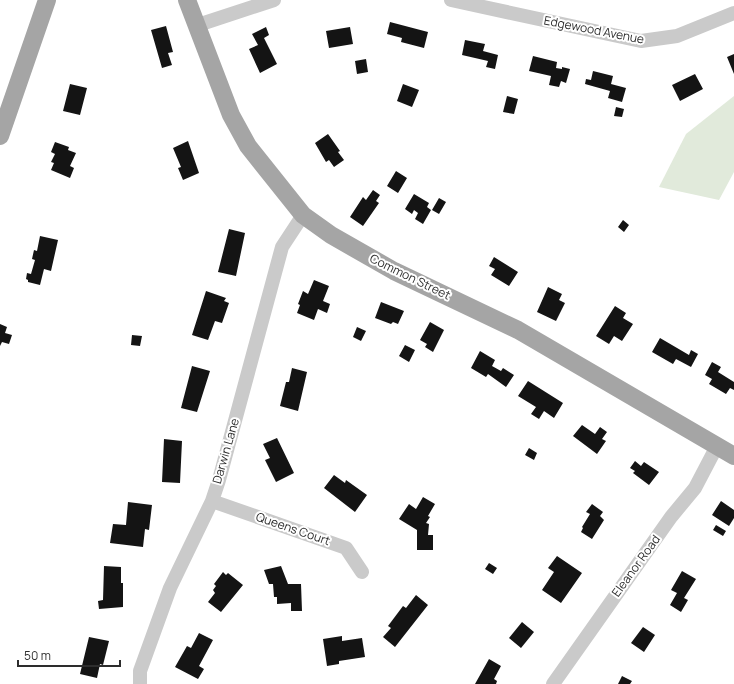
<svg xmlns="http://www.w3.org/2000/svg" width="734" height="684" viewBox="0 0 734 684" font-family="Manrope,sans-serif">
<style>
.green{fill:#e1eadb}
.building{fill:#141414}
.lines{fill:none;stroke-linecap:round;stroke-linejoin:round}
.minor{stroke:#cacaca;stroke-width:14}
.major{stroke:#a5a5a5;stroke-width:18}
.labels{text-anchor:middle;stroke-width:4;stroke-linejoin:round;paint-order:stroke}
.street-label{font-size:12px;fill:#2d2d2d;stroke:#fff}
</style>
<rect width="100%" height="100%" fill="#fff"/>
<!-- green -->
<path class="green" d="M 734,96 L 734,172 L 719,200 L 659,187 L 686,134 Z"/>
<!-- building -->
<path class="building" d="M 390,22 L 428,32 L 424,48 L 401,42 L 402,38 L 387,34 Z
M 166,26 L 173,52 L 168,53 L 172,65 L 162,68 L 151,30 Z
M 266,27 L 269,35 L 264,38 L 277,64 L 260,73 L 249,49 L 258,45 L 252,34 Z
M 350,27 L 353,44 L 329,48 L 326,31 Z
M 465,40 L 485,44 L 483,51 L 498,55 L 495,69 L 486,67 L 488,61 L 462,55 Z
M 734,54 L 734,74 L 727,57 Z
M 533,56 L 557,62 L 556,68 L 562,69 L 562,67 L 570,69 L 566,83 L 561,81 L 559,87 L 549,85 L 551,76 L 529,71 Z
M 366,59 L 368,72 L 357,74 L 355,61 Z
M 593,71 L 613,76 L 611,84 L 626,88 L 622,102 L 608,98 L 610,91 L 585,84 L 586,79 L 591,80 Z
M 695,74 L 703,89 L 680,101 L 672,85 Z
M 70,84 L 87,88 L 80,115 L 63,111 Z
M 403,84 L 419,90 L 412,107 L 397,101 Z
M 507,96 L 518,99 L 514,114 L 503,112 Z
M 616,107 L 624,109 L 622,117 L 614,116 Z
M 328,134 L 340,151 L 338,152 L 344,160 L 334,167 L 329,160 L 326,162 L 315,143 Z
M 188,141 L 199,173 L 183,180 L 178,168 L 181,167 L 173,148 Z
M 55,142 L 69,147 L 68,150 L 76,153 L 70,166 L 74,168 L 70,178 L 51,170 L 54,163 L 51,162 L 55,154 L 51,152 Z
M 396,171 L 407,178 L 398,193 L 387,186 Z
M 373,190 L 380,195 L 376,201 L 379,203 L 363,226 L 350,217 L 363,197 L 366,200 Z
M 414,194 L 429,203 L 427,207 L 431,210 L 423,224 L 415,219 L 418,213 L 414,210 L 412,214 L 405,209 Z
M 439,198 L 446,202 L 439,214 L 432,210 Z
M 623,220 L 629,225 L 624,232 L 618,227 Z
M 229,229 L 245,233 L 236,276 L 218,272 Z
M 40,236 L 58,240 L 51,271 L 44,269 L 40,285 L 28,282 L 28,280 L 26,279 L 27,273 L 31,274 L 35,260 L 32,259 L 34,250 L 37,251 Z
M 494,257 L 518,272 L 509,286 L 491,275 L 495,269 L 489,266 Z
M 314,280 L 329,286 L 323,301 L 330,304 L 327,313 L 318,309 L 314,320 L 297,313 L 300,305 L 298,304 L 303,291 L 308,294 Z
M 548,287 L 562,294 L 559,300 L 565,303 L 556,321 L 537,312 Z
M 206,291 L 226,298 L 224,301 L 229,303 L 222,323 L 215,321 L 208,340 L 192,335 Z
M 381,302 L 404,311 L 398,324 L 393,322 L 391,324 L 375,318 Z
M 615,306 L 626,313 L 623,318 L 633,324 L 622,341 L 614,336 L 609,344 L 596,336 Z
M 430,322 L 444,330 L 433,352 L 425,347 L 427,344 L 420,340 Z
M 0,324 L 7,327 L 5,333 L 12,335 L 9,344 L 2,342 L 0,346 Z
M 357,327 L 366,331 L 361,341 L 353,337 Z
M 132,335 L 142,336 L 140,346 L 131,345 Z
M 660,338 L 689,355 L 691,350 L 698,354 L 691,367 L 676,359 L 673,364 L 652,352 Z
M 405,345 L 415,350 L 409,362 L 399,356 Z
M 480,351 L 495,360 L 492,366 L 501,371 L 503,368 L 514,375 L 506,387 L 488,374 L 486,377 L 471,368 Z
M 712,362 L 721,367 L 718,372 L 734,382 L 734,390 L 730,388 L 726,394 L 709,384 L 712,379 L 705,375 Z
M 192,366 L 210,371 L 197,412 L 181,408 Z
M 292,368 L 307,372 L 298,411 L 280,406 L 286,382 L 289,382 Z
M 528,381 L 563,403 L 554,418 L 544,411 L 539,419 L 531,414 L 536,407 L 518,396 Z
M 582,425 L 595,434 L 600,427 L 607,432 L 602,439 L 606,441 L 597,454 L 573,436 Z
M 277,438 L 294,473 L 276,482 L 265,460 L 270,458 L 263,444 Z
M 164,439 L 182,441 L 180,483 L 162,482 Z
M 529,448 L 537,453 L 534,460 L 525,455 Z
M 635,461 L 641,466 L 644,462 L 659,472 L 649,485 L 633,473 L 635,471 L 630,468 Z
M 334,475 L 345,483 L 346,480 L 367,495 L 355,512 L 324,488 Z
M 423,497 L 435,504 L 428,516 L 430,517 L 426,523 L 429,524 L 428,535 L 433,535 L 433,550 L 417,550 L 417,530 L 399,519 L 409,504 L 416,509 Z
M 721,501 L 734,510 L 734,518 L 729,526 L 712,515 Z
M 128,502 L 152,505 L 149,530 L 145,529 L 143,547 L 110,543 L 113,524 L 126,525 Z
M 592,504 L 603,512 L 600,516 L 604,520 L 592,539 L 581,532 L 583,528 L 582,527 L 590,514 L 586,512 Z
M 716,525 L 726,531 L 723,536 L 713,530 Z
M 557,556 L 582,573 L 561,603 L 542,590 L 554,572 L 548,568 Z
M 489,563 L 497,568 L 493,574 L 485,569 Z
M 104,566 L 121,567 L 121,583 L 123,583 L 123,607 L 99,609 L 98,601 L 103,600 Z
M 281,566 L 288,584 L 301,584 L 302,611 L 291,611 L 291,603 L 277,604 L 277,597 L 274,597 L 273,584 L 269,584 L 264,570 Z
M 682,571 L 696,579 L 684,598 L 688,600 L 681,612 L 670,605 L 677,593 L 671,590 Z
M 223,572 L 226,575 L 228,573 L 243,585 L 221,612 L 208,602 L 215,593 L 213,590 L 216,586 L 214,584 Z
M 416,595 L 428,605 L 395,647 L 383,637 L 391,628 L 388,626 L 403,606 L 406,608 Z
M 522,622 L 534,632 L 521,648 L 509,638 Z
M 643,627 L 655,635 L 644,652 L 631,643 Z
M 199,633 L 213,640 L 199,666 L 204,669 L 198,679 L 175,667 L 187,646 L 191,648 Z
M 342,636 L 342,641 L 362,638 L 365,657 L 339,661 L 339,664 L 327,666 L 323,639 Z
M 89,637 L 109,641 L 103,665 L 100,664 L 97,678 L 80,674 Z
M 489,659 L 501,666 L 494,679 L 497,681 L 496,684 L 475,684 Z
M 622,676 L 632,681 L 630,684 L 618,684 Z"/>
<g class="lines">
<!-- minor -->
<path class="minor" d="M 451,0 L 641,41 L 677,36 L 734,13
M 198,25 L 274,0
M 212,501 L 346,548 L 362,572
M 140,684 L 140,671 L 170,588 L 212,501 L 219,480 L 282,247 L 303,215
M 553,684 L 671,517 L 695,488 L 717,446"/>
<!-- major -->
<path class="major" d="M 187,0 L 231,115 L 248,146 L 303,215 L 331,235 L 394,271 L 518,330 L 734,456
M 0,136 L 47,0"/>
</g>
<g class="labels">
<!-- street labels -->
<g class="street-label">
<text transform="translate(594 30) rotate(11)" y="4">Edgewood Avenue</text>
<text transform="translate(410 277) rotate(26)" y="4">Common Street</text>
<text transform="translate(226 451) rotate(-74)" y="4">Darwin Lane</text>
<text transform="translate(293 529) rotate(19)" y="4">Queens Court</text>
<text transform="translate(636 566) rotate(-54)" y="4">Eleanor Road</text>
</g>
</g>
<!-- scale -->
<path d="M18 660v6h102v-6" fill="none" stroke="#2d2d2d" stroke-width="2"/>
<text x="24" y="660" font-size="12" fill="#2d2d2d" stroke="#ffffff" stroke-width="3" paint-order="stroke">50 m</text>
</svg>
